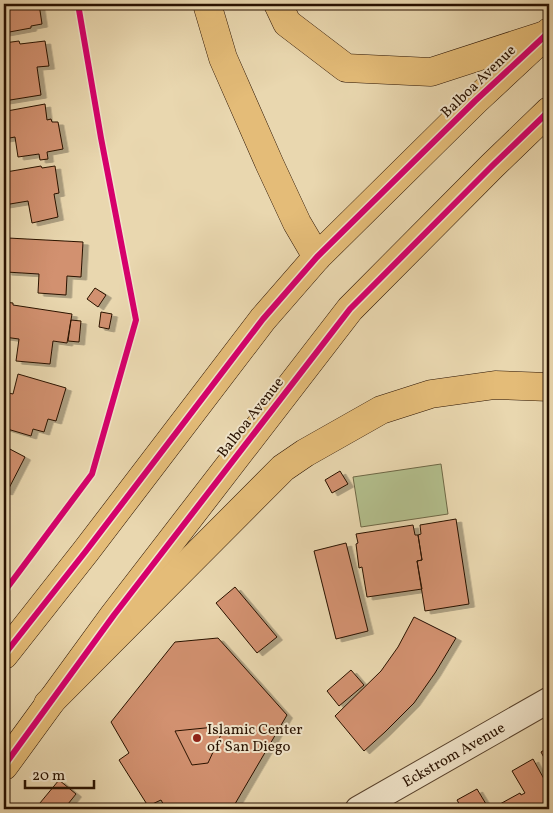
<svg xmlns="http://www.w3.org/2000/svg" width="553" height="813" viewBox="0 0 553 813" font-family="Vollkorn,serif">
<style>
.green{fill:#b3bf8d;stroke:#6e6846}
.building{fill:#d2916f;stroke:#281100;filter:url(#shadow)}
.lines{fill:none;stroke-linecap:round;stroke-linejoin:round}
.tertiary-casing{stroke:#58422c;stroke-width:27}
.primary-casing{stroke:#281100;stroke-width:29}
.motorway-casing{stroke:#281100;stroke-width:29}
.tertiary{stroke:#f1e5cb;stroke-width:25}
.primary{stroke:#e4bc78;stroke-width:28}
.motorway{stroke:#e4bc78;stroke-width:28}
.cycleway-casing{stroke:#f1e5cb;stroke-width:9}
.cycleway{stroke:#d6006c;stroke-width:6}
.poi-dot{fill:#8f2418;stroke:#f1e5cb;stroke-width:2}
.labels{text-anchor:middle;stroke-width:4;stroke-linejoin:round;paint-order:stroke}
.street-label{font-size:15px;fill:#281100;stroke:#f1e5cb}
.poi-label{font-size:15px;fill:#281100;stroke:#f1e5cb;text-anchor:start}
</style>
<defs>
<filter id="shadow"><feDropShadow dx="5.5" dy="3" stdDeviation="0" flood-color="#0004"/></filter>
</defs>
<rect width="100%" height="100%" fill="#e9d7af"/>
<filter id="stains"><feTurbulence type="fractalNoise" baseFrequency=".004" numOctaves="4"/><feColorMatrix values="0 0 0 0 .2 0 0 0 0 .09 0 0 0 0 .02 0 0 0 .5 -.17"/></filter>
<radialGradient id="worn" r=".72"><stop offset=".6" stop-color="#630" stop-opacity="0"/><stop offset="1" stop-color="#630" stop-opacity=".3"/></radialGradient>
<!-- green -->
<path class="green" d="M 441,464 L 448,514 L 361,527 L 353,477 Z"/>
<!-- building -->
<path class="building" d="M 4,4 L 39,4 L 42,24 L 31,26 L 31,28 L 4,33 Z
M 19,41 L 20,44 L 45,41 L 49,66 L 37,67 L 41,95 L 4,101 L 4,43 Z
M 45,104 L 47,120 L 51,119 L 52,122 L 58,122 L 63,149 L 47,152 L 48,159 L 40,160 L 39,154 L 18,157 L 15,137 L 4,139 L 4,109 L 7,109 L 7,111 Z
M 41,166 L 42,168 L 55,166 L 59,193 L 54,194 L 58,217 L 32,223 L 28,201 L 4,205 L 4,171 L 5,170 L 6,172 Z
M 8,238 L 83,242 L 81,277 L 67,276 L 66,295 L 38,293 L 39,274 L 6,272 Z
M 95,288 L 106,295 L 98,307 L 87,299 Z
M 4,302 L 13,303 L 13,305 L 72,314 L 67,343 L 53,341 L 50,364 L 16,361 L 19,339 L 4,337 Z
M 101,312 L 112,314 L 109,329 L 99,327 Z
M 71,320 L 81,321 L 79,342 L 68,341 Z
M 18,374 L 66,388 L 56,421 L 48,419 L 44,432 L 33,429 L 31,436 L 4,428 L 4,392 L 13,394 Z
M 4,446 L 25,457 L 7,492 L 4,491 Z
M 340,471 L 348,484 L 332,493 L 325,480 Z
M 456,519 L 469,604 L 425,611 L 417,561 L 422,560 L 418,535 L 421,534 L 420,525 Z
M 413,525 L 415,535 L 418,535 L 422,560 L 417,561 L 422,589 L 367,597 L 362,567 L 359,568 L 356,544 L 358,543 L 356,534 Z
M 346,543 L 368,631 L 336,639 L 314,551 Z
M 235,587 L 277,637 L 257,653 L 216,603 Z
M 414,617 L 456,638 L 435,673 L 414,703 L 385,732 L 364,751 L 335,716 L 381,671 L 398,647 Z
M 218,638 L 287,715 L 232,809 L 166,809 L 161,800 L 148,806 L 119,760 L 129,753 L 111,722 L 175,642 Z
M 351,670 L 364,685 L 339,706 L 327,691 Z
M 225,726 L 208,763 L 192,765 L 175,731 Z
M 549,747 L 549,767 L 541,752 Z
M 533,759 L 549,788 L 549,809 L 504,809 L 500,804 L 520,793 L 521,795 L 525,793 L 512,771 Z
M 59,780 L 76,794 L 64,809 L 35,809 Z
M 477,789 L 489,809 L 462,809 L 457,800 Z"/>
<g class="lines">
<!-- tertiary casing -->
<g class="tertiary-casing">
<g id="tertiary">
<path id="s1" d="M 358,809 L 549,700"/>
</g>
</g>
<!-- primary casing -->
<g class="primary-casing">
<path id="primary" d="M 4,655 L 86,551 L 263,319 L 317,257 L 475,101 L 549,32
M 4,766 L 114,615 L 350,309 L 492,166 L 549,111"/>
</g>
<!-- motorway casing -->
<g class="motorway-casing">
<path id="motorway" d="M 207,4 L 223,58 L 270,165 L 297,223 L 317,257
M 278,4 L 287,23 L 346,68 L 431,72 L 545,35
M 48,704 L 283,468 L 305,453 L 381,410 L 431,394 L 495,385 L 549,387"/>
</g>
<!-- tertiary -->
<use href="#tertiary" class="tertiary"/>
<!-- primary -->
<use href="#primary" class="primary"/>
<!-- motorway -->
<use href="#motorway" class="motorway"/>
<!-- cycleway casing -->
<g class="cycleway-casing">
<path id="cycleway" d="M 4,592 L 92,474 L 136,320 L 101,138 L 78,4
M 4,655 L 86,551 L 263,319 L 317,257 L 475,101 L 549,32
M 4,766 L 114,615 L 350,309 L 492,166 L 549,111"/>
</g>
<!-- cycleway -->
<use href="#cycleway" class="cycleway"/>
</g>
<!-- markers -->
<circle class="poi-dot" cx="197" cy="738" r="5"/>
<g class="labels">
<!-- street labels -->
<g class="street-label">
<text transform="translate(478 81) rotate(-44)" y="5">Balboa Avenue</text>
<text transform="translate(250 417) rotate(-52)" y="5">Balboa Avenue</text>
<text dy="5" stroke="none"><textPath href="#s1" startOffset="110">Eckstrom Avenue</textPath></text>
</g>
<!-- poi labels -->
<g class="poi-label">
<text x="207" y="734">Islamic Center<tspan x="207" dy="17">of San Diego</tspan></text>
</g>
</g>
<!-- margin -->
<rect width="553" height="813" fill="none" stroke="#e9d7af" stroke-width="20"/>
<rect x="5" y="5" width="543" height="803" fill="none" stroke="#281100" stroke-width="2.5"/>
<rect x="10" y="10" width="533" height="793" fill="none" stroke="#281100"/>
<!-- scale -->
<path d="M25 780v8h69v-8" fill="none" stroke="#281100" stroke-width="2.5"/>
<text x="32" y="780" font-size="15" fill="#281100" stroke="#f1e5cb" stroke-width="4" paint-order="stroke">20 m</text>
<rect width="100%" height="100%" filter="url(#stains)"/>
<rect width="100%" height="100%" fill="url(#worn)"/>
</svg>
